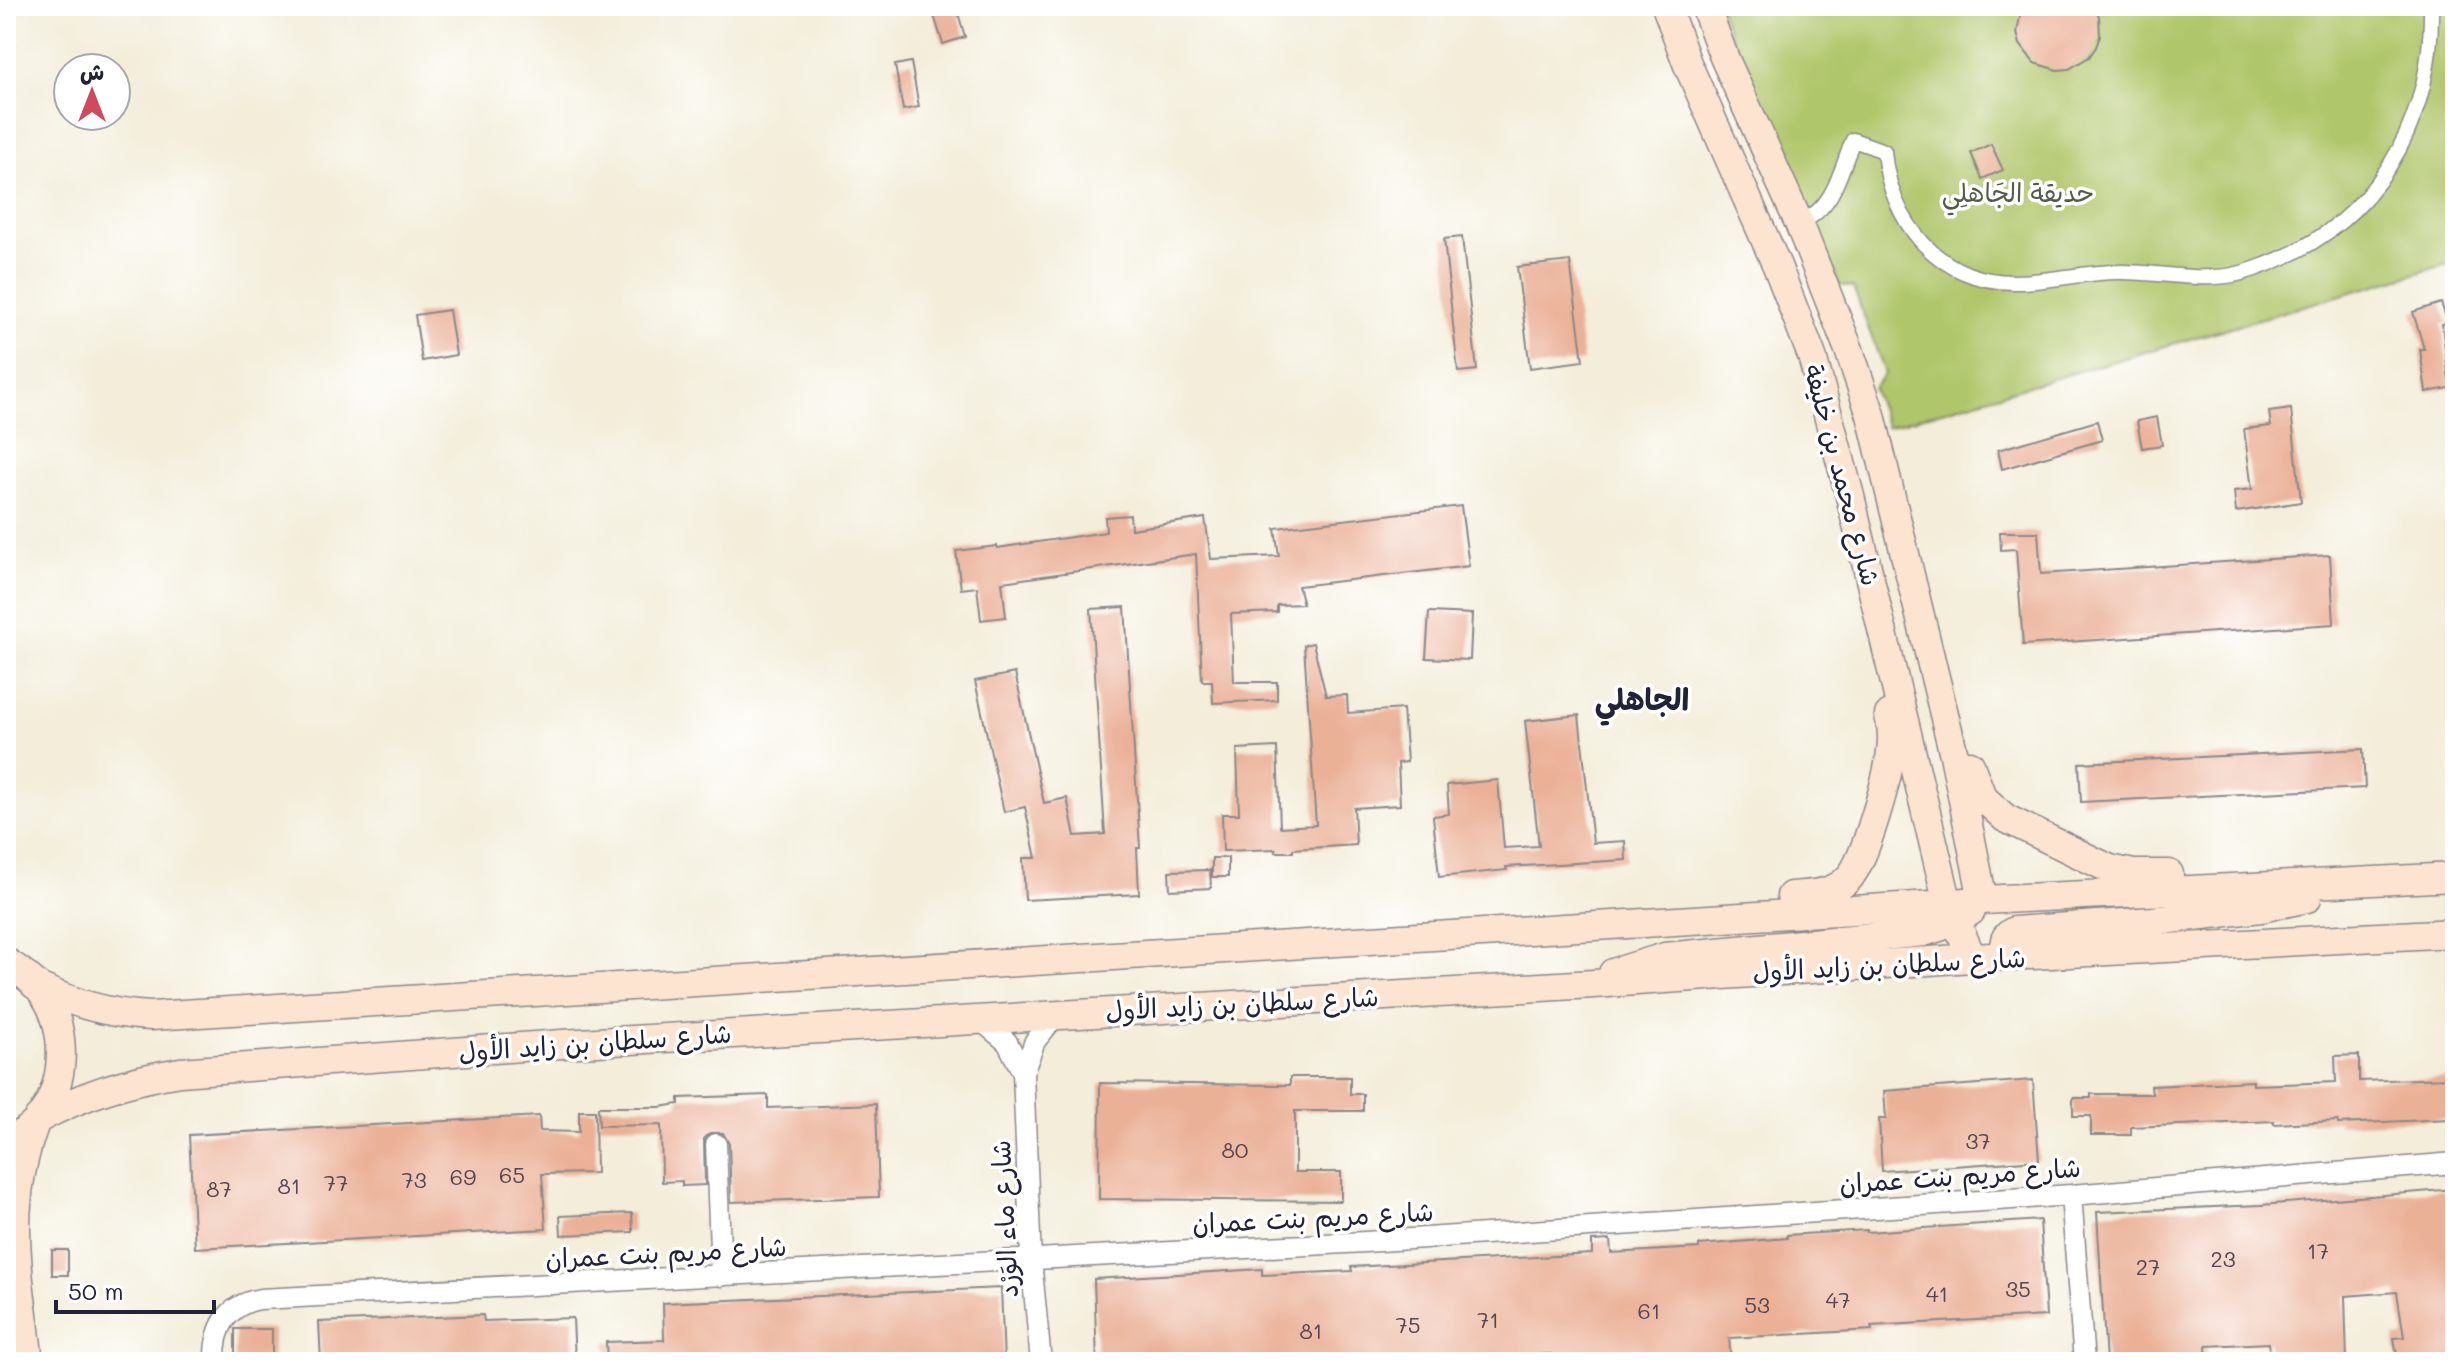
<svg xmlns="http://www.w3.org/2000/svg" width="2461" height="1368" viewBox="0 0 2461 1368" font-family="Mali,'Playpen Sans Arabic',sans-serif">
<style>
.green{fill:#b0c66a;stroke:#697452;stroke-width:2}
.building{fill:#ebb197}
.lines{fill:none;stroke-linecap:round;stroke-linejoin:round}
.pedestrian-casing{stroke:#8a888a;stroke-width:17}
.minor-casing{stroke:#8a888a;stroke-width:23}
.secondary-casing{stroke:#8a888a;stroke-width:31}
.pedestrian{stroke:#fff;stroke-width:14}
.minor{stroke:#fff;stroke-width:20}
.secondary{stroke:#fde4d1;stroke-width:28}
.labels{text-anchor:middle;stroke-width:7;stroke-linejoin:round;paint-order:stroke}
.number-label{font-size:22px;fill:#544652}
.park-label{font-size:26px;fill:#545b4b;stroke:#fff}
.street-label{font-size:26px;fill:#22223b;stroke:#fff}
.quarter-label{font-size:30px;font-weight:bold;fill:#22223b;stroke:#fff}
</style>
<rect width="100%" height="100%" fill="#fff"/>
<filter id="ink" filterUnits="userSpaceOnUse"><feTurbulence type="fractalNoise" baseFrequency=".0125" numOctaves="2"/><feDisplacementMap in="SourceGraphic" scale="16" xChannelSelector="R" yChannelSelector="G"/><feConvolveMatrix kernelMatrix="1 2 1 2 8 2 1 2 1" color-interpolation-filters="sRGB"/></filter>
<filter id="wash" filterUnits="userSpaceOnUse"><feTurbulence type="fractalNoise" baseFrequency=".006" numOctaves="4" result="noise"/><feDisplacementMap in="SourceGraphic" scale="32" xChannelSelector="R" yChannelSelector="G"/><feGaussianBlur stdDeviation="1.8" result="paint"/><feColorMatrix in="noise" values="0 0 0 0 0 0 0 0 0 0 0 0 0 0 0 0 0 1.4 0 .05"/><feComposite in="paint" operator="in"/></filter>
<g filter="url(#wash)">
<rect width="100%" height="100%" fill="#f3edd9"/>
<!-- green -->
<path class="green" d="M 1719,6 L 2455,6 L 2455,262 L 1887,427 L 1873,389 L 1885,373 L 1853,287 L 1840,285 L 1773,140 Z"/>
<g id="blocks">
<!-- building -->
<path class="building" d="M 931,6 L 956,6 L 965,37 L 943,44 Z
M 2022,6 L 2093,6 L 2099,16 L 2100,36 L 2096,47 L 2089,57 L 2069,69 L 2057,70 L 2034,63 L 2020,44 L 2017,33 Z
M 911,62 L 919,107 L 903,110 L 895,65 Z
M 1991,144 L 2003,170 L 1982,179 L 1971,153 Z
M 1462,237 L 1477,370 L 1458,372 L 1444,239 Z
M 1570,261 L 1583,361 L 1530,368 L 1517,267 Z
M 2441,303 L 2448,323 L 2442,324 L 2450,388 L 2426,392 L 2420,349 L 2424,349 L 2413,312 Z
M 449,310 L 456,355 L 422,361 L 415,315 Z
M 2291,409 L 2301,502 L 2236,512 L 2234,491 L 2252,489 L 2244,429 L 2271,426 L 2269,412 Z
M 2157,417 L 2162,445 L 2142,448 L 2137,421 Z
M 2097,421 L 2102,440 L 2002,469 L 1998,450 Z
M 1461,506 L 1469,566 L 1298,586 L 1303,604 L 1277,605 L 1277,612 L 1231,614 L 1234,682 L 1277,682 L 1277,700 L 1213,703 L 1212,681 L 1202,681 L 1196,554 L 1002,582 L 1006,617 L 981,620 L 977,587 L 961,589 L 956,551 L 997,546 L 997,548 L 1106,532 L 1105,517 L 1130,515 L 1131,529 L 1205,518 L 1211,559 L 1279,556 L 1275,528 Z
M 2000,532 L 2038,532 L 2041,574 L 2330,555 L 2334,624 L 2023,645 L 2016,549 L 2001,550 Z
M 1125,607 L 1140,848 L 1137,848 L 1139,894 L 1025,900 L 1023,858 L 1036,858 L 1025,807 L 1004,812 L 975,681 L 1015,673 L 1044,803 L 1067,798 L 1075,836 L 1105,834 L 1091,609 Z
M 1429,612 L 1472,614 L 1470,660 L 1426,658 Z
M 1313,643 L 1326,696 L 1347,695 L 1348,713 L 1403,709 L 1407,762 L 1398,763 L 1400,805 L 1354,808 L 1356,845 L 1293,849 L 1293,852 L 1276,852 L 1276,849 L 1223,851 L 1222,814 L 1239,814 L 1237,749 L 1277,747 L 1280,827 L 1316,825 L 1304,645 Z
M 1579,715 L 1593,843 L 1625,841 L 1626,860 L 1506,867 L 1507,870 L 1439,877 L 1433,816 L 1449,814 L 1447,785 L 1498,780 L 1504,848 L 1539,846 L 1525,721 Z
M 2363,749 L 2365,788 L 2081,802 L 2079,763 Z
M 1212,858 L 1228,858 L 1228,877 L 1212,877 Z
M 1210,870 L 1211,888 L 1170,890 L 1169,871 Z
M 2359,1055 L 2359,1081 L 2449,1078 L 2450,1119 L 2338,1124 L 2338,1121 L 2274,1124 L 2274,1121 L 2131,1127 L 2131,1135 L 2091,1135 L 2091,1116 L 2073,1116 L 2073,1098 L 2091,1098 L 2091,1094 L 2152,1094 L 2151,1086 L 2253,1081 L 2253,1085 L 2336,1082 L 2335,1056 Z
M 1290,1077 L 1350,1077 L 1350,1094 L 1363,1094 L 1363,1111 L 1295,1111 L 1295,1172 L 1341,1172 L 1341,1201 L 1099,1199 L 1100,1083 L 1290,1085 Z
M 2033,1080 L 2039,1160 L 1882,1171 L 1879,1119 L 1886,1119 L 1884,1091 Z
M 768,1095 L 768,1108 L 876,1104 L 879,1197 L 731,1202 L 729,1144 L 723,1133 L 710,1133 L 704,1139 L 705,1185 L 682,1186 L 682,1181 L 662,1182 L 661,1125 L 599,1126 L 598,1107 L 660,1107 L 679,1104 L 679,1098 Z
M 579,1111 L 595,1111 L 596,1173 L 542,1174 L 546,1229 L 195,1248 L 189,1135 L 539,1116 L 540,1131 L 579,1132 Z
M 2455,1189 L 2455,1362 L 2398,1362 L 2394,1338 L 2404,1337 L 2397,1292 L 2345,1296 L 2347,1362 L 2270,1362 L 2269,1343 L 2206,1346 L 2207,1362 L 2106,1362 L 2097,1212 L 2261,1205 Z
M 632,1213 L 633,1232 L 561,1235 L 560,1216 Z
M 2040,1220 L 2046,1316 L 1871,1326 L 1872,1330 L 1729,1338 L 1731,1362 L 1675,1362 L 1674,1358 L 1552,1362 L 1551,1354 L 1437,1359 L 1437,1362 L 1097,1362 L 1094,1279 L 1262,1269 L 1262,1275 L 1352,1271 L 1351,1267 L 1592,1254 L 1592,1241 L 1610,1240 L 1611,1253 L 1699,1248 L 1699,1245 L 1787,1238 L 1787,1235 L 1867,1230 L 1867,1232 Z
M 52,1250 L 68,1250 L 68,1275 L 52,1275 Z
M 1001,1288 L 1004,1362 L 607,1362 L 606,1342 L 664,1340 L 663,1303 Z
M 483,1315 L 484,1321 L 573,1318 L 575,1362 L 321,1362 L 319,1322 Z
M 235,1329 L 272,1329 L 272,1362 L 235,1362 Z"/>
</g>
</g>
<g filter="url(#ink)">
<use href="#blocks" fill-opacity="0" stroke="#8a888a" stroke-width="2"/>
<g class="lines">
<!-- pedestrian casing -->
<g class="pedestrian-casing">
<path id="pedestrian" d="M 1799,223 C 1834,209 1840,172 1853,140 L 1884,151 C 1890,222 1939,283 2015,282 C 2050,282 2083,272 2118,272 C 2156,271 2195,282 2233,275 C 2254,271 2275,261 2295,252 C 2389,203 2433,109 2431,6"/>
</g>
<!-- minor casing -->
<g class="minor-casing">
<path id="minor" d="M 979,1019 L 1007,1042 L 1023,1073
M 716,1144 L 721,1276
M 2071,1195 L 2084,1362
M 215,1362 C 214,1329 226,1305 260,1299 L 1365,1242 L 2071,1195 L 2455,1163
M 1041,1362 L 1031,1260 L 1023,1073 L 1035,1041 L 1056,1015"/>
</g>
<!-- secondary casing -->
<g class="secondary-casing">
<path id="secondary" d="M 1666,6 L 1687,63 L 1777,266 L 1812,356 L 1850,496 L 1948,904 L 1972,958
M 1705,6 L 1724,57 L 1799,223 L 1849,350 L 1871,415 L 1954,755 L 1983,900
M 1970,765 L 1982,797 L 2005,818 L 2110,869 L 2133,874 L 2169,874
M 1791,896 C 1812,894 1832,895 1848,879 C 1865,862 1888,777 1891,751 C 1893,739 1892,727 1889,715
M 2015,957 L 2004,948 C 2004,939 2006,935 2014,931 L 2153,921 L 2261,908 L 2307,898
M 6,962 C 18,970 31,978 40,989 C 69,1026 68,1086 36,1122 C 28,1131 16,1137 6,1144
M 1613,973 L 1665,957 L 1924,932 L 1955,922 L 1971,911
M 35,985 C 73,1004 109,1014 151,1016 L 1948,904 L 1983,900 L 2455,877
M 38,1119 C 84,1094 129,1080 180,1072 L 562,1044 L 1593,984 L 1972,958 L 2455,933
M 29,1362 C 19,1275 3,1208 35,1123"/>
</g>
<!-- pedestrian -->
<use href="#pedestrian" class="pedestrian"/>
<!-- minor -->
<use href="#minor" class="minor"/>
<!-- secondary -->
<use href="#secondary" class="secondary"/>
</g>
</g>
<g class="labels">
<!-- number labels -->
<g class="number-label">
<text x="1978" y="1149">37</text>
<text x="1235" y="1158">80</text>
<text x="512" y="1183">65</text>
<text x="463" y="1185">69</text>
<text x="414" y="1188">73</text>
<text x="336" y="1191">77</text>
<text x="289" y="1194">81</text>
<text x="219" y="1197">87</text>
<text x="2318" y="1259">17</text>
<text x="2223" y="1267">23</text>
<text x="2148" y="1275">27</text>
<text x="2018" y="1297">35</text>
<text x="1937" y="1302">41</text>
<text x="1838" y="1308">47</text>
<text x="1757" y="1313">53</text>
<text x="1649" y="1319">61</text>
<text x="1488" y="1328">71</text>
<text x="1408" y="1333">75</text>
<text x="1311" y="1339">81</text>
</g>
<!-- park labels -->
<g class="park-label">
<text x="2018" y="202">حديقة الجَاهلِي</text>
</g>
<!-- street labels -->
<g class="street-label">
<text transform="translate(1842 475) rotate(75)" y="9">شارع محمد بن خليفة</text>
<text transform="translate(1889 965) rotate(-3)" y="9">شارع سلطان بن زايد الأول</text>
<text transform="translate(1242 1004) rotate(-3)" y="9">شارع سلطان بن زايد الأول</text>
<text transform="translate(595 1043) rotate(-4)" y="9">شارع سلطان بن زايد الأول</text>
<text transform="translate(1960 1176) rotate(-4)" y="9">شارع مريم بنت عمران</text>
<text transform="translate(1313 1218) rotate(-3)" y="9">شارع مريم بنت عمران</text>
<text transform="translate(1005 1219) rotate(-93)" y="9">شارع ماء الوَرْد</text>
<text transform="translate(666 1253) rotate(-3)" y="9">شارع مريم بنت عمران</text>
</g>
<!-- quarter labels -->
<g class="quarter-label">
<text x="1642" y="710">الجاهلي</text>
</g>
</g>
<!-- margin -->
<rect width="2461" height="1368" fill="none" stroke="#fff" stroke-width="32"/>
<!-- north arrow -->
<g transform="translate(92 92)"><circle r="38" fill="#ffffff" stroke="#a7a7b1" stroke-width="2"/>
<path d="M0-6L14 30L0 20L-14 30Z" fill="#d1495b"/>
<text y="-12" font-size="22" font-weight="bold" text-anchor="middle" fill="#22223b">ش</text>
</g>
<!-- scale -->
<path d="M56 1300v12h158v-12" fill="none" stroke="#22223b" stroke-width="4"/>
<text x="68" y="1300" font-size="24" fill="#22223b" stroke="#ffffff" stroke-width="6" paint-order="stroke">50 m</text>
</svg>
